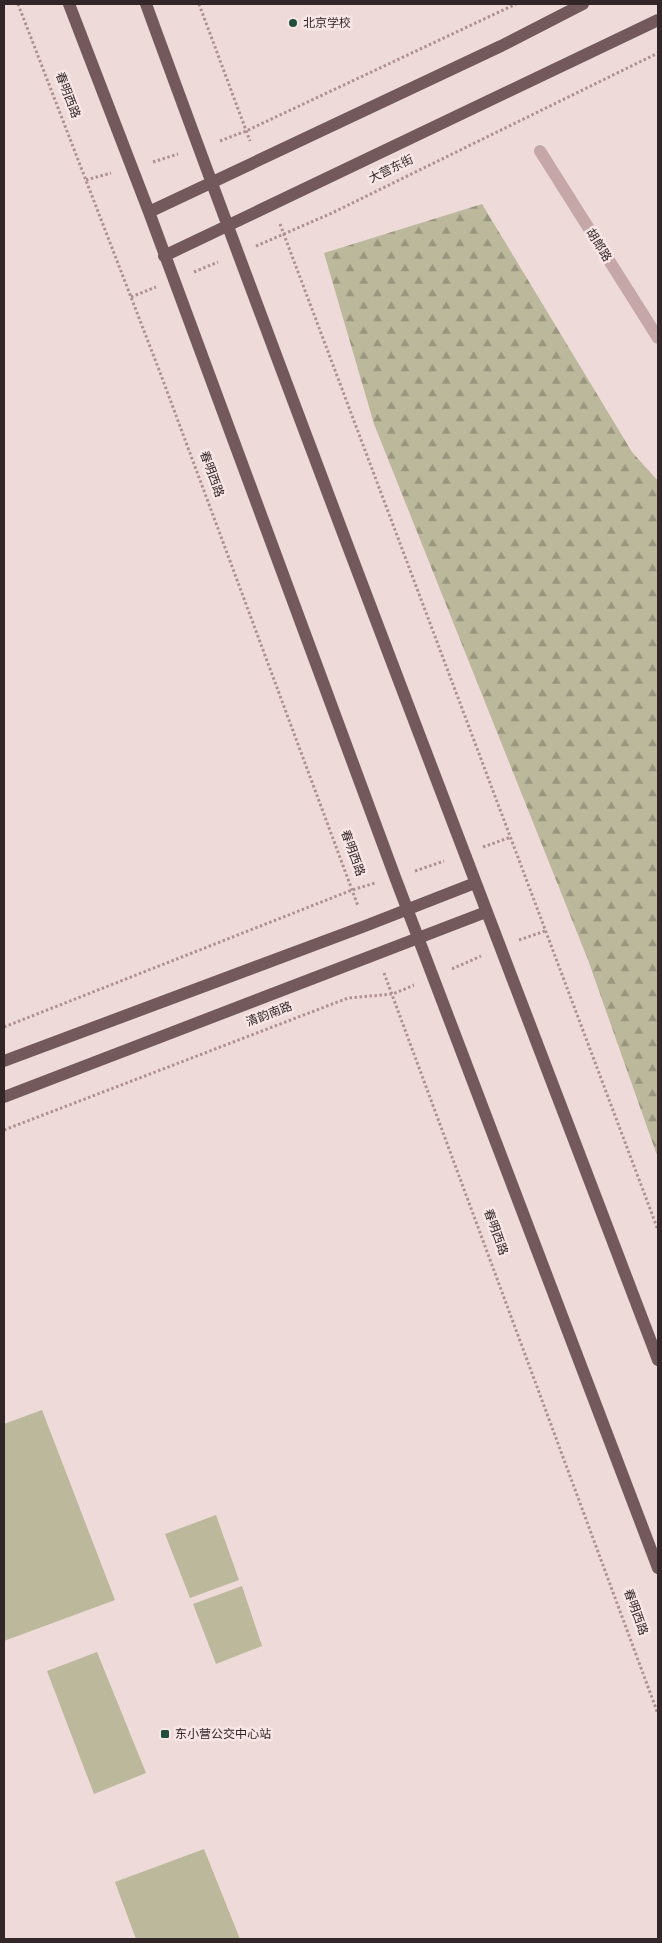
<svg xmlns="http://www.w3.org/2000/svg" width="662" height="1943" viewBox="0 0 662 1943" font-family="'DejaVu Sans','Noto Sans SC',sans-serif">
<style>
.forest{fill:url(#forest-firs)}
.pitch{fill:#bbb89b}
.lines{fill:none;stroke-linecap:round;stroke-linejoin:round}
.path{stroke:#b09192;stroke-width:3;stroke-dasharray:2.5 2.5;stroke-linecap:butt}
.minor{stroke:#c5a7a7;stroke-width:12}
.major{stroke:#73595c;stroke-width:12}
.poi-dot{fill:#204f3d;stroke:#f7e6e5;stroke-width:2}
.labels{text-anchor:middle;stroke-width:5;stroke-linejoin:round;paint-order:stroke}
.poi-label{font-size:12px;fill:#322628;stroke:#f7e6e5;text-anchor:start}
.street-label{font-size:12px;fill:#322628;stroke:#f7e6e5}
</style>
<defs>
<pattern id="forest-firs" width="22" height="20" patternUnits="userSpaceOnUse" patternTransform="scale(1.25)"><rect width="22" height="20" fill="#bbb89b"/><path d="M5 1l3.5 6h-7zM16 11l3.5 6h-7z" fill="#99957e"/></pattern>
</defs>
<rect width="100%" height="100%" fill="#eedbd9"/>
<!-- forest -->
<path class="forest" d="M 482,204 L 632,452 L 658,481 L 658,1158 L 588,960 L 374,424 L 324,253 Z"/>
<!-- pitch -->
<path class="pitch" d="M 42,1410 L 115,1600 L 4,1641 L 4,1424 Z
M 216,1515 L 239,1580 L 190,1598 L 165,1534 Z
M 242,1586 L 262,1646 L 216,1664 L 193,1604 Z
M 97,1652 L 146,1773 L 94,1794 L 47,1671 Z
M 204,1849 L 240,1939 L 136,1939 L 115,1882 Z"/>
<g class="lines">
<!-- path -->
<path class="path" d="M 18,4 L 161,375 L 358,906
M 199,4 L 250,141
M 220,141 L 246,131 L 516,4
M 153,162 L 178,154
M 86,180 L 111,173
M 280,224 L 658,1230
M 256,246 L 332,213 L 658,53
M 194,272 L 218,262
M 131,297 L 156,287
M 483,847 L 511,837
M 415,871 L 444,861
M 519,940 L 545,931
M 452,969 L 481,956
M 384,973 L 658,1714
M 4,1027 L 352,890 L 375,883
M 4,1130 L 348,998 L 393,994 L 414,985"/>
<!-- minor -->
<path class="minor" d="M 540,151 L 658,338"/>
<!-- major -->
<path class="major" d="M 69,4 L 149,212 L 395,877 L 658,1568
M 146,4 C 312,458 486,909 658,1360
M 149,212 L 501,46 L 583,4
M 164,256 L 658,20
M 4,1061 L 365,926 L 475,883
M 4,1097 L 486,912"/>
</g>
<!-- markers -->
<g class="poi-dot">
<circle cx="293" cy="23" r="5"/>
<rect x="160" y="1729" width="10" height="10" rx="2.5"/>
</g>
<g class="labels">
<!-- poi labels -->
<g class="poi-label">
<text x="303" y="27">北京学校</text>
<text x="175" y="1738">东小营公交中心站</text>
</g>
<!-- street labels -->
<g class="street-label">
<text transform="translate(68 95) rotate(69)" y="4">春明西路</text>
<text transform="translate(391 169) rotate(-26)" y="4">大营东街</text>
<text transform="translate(599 245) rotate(58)" y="4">胡郎路</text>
<text transform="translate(212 474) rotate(70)" y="4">春明西路</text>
<text transform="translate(353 853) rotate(70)" y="4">春明西路</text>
<text transform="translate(269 1014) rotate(-21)" y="4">清韵南路</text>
<text transform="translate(496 1232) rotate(70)" y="4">春明西路</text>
<text transform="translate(636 1612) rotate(70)" y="4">春明西路</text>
</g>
</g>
<!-- border -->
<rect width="662" height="1943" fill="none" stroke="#322628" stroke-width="10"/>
</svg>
